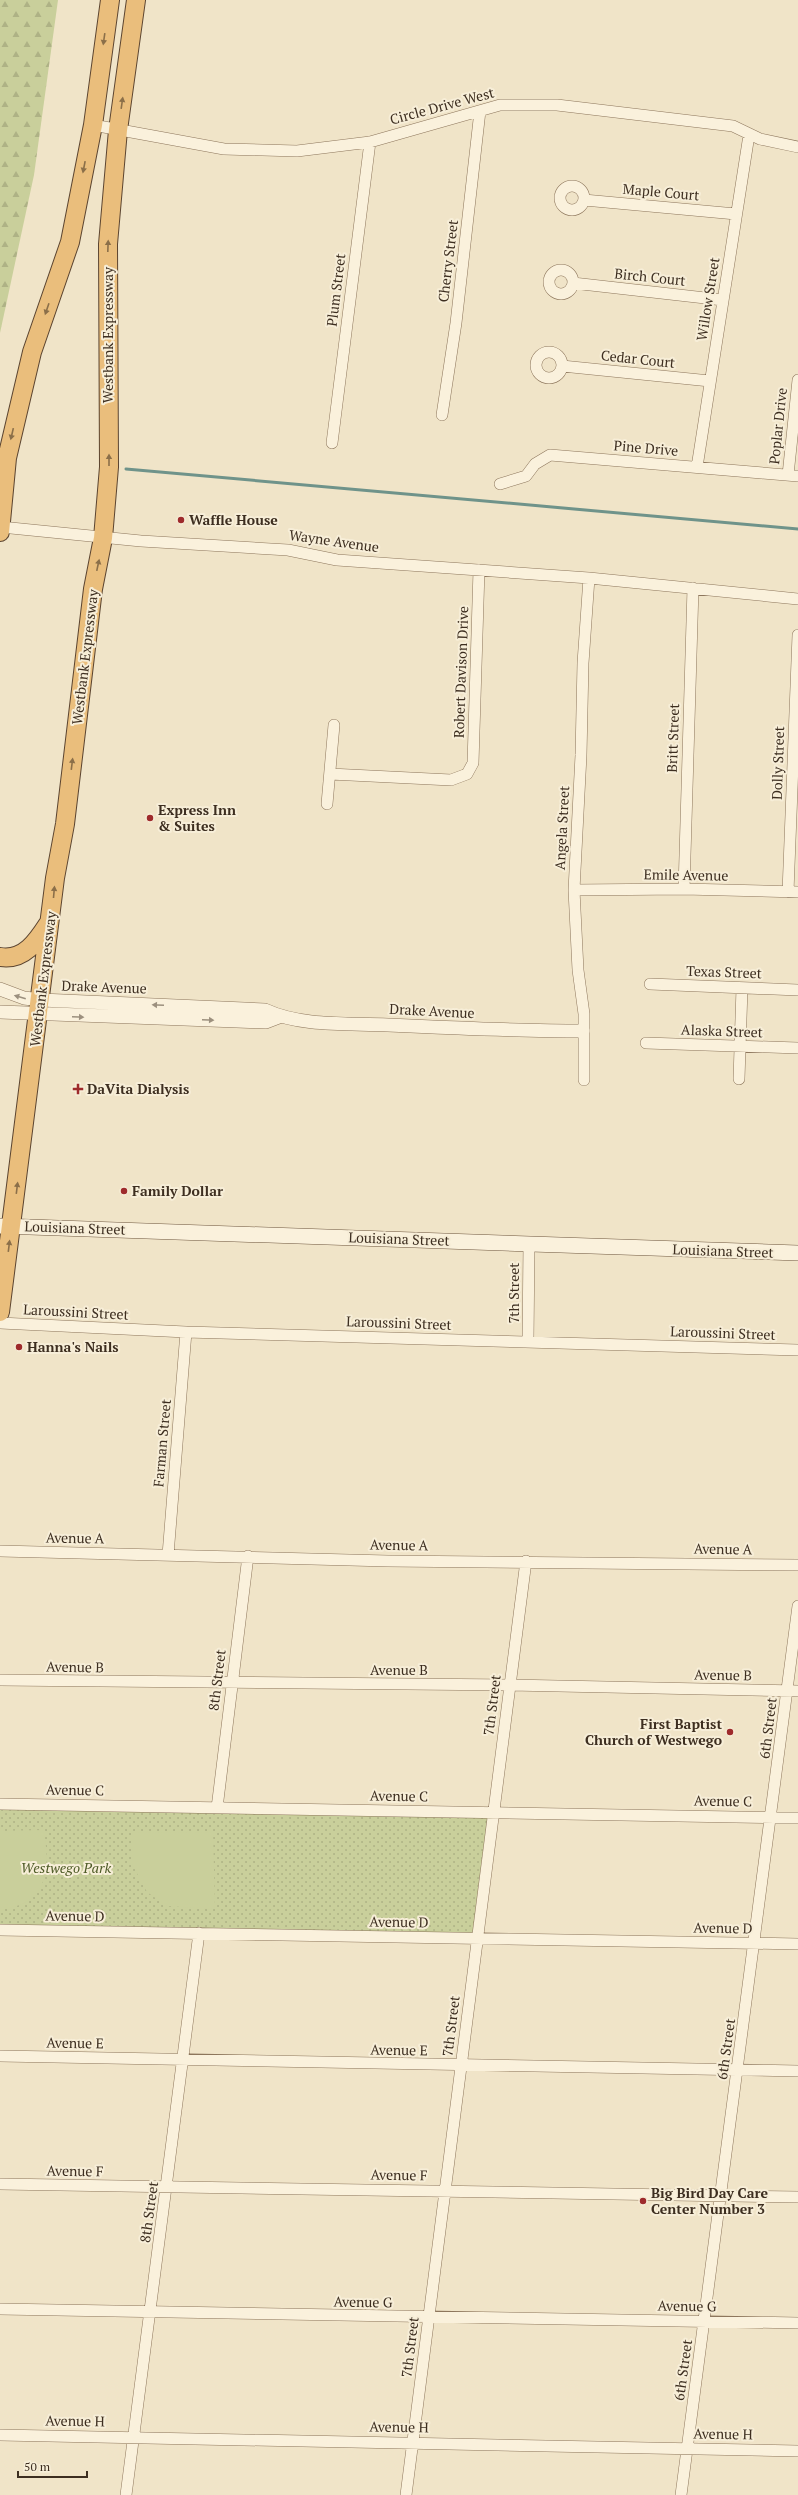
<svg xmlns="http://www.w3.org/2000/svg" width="798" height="2495" viewBox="0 0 798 2495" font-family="'PT Serif',serif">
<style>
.green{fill:url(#green-dots)}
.forest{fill:url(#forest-firs)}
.pitch{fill:#c9cf9b}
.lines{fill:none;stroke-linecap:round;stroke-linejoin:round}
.stream{stroke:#6f938a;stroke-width:3}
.minor-casing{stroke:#8d765c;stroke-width:12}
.tertiary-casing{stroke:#8d765c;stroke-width:14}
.secondary-casing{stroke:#6f573f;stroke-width:16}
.trunk-casing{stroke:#5b4430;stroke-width:20}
.minor{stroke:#faf1dc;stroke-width:11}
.tertiary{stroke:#faf1dc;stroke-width:13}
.secondary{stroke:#faf1dc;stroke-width:15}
.trunk{stroke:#eabe7c;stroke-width:18}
.oneway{fill:#8b6f49}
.oneway2{fill:#9c907e}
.poi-dot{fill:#9e2a2b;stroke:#f7eed8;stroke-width:1.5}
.labels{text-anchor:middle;stroke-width:4;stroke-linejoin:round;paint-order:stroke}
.street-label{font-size:14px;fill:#3d2e20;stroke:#f7eed8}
.poi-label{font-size:14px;font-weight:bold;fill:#3d2e20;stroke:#f7eed8;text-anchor:start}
.park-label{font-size:14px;font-style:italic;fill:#4d5a26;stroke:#f7eed8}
</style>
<defs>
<pattern id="green-dots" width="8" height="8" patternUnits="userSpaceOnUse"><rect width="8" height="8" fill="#c9cf9b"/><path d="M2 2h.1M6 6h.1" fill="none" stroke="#aeb285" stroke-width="1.8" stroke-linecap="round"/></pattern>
<pattern id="forest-firs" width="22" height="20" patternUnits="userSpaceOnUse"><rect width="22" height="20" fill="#c9cf9b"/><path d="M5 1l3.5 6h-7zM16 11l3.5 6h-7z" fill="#aeb285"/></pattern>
</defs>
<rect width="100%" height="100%" fill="#f0e4c8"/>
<!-- green -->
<path class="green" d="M 0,1804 L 493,1813 L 477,1938 L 0,1930 Z"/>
<!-- forest -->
<path class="forest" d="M 0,0 L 58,0 L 34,175 L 0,333 Z"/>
<!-- pitch -->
<path class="pitch" d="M 43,1830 C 52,1867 47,1908 0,1908 L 0,1831 Z
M 213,1832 L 215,1909 L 167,1906 L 147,1892 L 132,1864 L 132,1833 Z"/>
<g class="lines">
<!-- stream -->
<path class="stream" d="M 126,469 L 798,529"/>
<!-- minor casing -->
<g class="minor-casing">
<path id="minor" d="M 93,125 L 224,149 L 297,151 L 370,142 L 500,105 L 557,105 L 733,126 L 760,139 L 798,147
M560 198a12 12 0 1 1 24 0a12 12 0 1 1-24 0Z
M 584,200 L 736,214
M549 282a12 12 0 1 1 24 0a12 12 0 1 1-24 0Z
M 573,283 L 723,300
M536 365a13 13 0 1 1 26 0a13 13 0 1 1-26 0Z
M 562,366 L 710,381
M 442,415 L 456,323 L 480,111
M 332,443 L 370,142
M 697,467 L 749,135
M 788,475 L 798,380
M 500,484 L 526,476 L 535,464 L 550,455 L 798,476
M 1,527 L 141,541 L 288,550 L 337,560 L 589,578 L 798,599
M 330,774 L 451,780 L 467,774 L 473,763 L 479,570
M 327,804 L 334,725
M 684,889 L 693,588
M 574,890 L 684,889 L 798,892
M 788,892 L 798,635
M 650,984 L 798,990
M 646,1043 L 798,1048
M 739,1079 L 742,988
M 584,1080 L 584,1014 L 578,970 L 574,890 L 581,755 L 583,663 L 589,578
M 0,1323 L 186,1332 L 798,1350
M 528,1342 L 529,1244
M 0,1551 L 388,1561 L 798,1565
M 168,1555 L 186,1332
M 0,1680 L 510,1685 L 798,1691
M 0,1804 L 798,1818
M 217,1808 L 248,1556
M 0,1930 L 798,1944
M 0,2056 L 798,2071
M 0,2184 L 798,2197
M 0,2309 L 798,2323
M 0,2435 L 798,2451
M 126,2495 L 199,1933
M 406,2495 L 526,1561
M 681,2495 L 798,1606"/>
</g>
<!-- tertiary casing -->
<g class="tertiary-casing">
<path id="tertiary" d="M 0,989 L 24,998 L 41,1000 L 265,1010 C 302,1027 348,1023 388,1025 C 453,1028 518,1031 583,1031
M 0,1012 L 266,1022 L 279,1017"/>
</g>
<!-- secondary casing -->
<g class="secondary-casing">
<path id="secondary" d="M 0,1226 L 798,1253"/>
</g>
<!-- trunk casing -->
<g class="trunk-casing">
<path id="trunk" d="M 0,532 L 7,458 L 32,352 L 70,242 L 93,125 L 110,0
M 0,957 C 24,961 37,941 48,924
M 0,1312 L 55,878 L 65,824 L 93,589 L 103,538 L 109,467 L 108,244 L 118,130 L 136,0"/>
</g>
<!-- minor -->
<use href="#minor" class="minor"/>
<!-- tertiary -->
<use href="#tertiary" class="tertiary"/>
<!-- secondary -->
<use href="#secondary" class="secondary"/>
<!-- trunk -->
<use href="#trunk" class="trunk"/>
</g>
<!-- one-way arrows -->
<defs><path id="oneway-solid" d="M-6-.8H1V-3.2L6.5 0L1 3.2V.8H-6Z"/></defs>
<g class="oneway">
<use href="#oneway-solid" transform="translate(104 39) rotate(98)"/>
<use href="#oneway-solid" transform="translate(122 103) rotate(-82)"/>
<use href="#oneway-solid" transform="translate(84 167) rotate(101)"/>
<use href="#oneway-solid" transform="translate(108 246) rotate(-88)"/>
<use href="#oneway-solid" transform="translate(47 309) rotate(109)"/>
<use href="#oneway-solid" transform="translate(12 434) rotate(103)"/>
<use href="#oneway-solid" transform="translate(109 460) rotate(-90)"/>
<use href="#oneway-solid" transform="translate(98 565) rotate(-78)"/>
<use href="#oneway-solid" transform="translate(72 764) rotate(-83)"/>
<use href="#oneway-solid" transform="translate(54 892) rotate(-85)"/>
<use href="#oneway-solid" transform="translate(17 1188) rotate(-83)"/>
<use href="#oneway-solid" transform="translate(9 1246) rotate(-83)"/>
</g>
<g class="oneway2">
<use href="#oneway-solid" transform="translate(20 997) rotate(-164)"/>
<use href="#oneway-solid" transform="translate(158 1005) rotate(-178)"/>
<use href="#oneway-solid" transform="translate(78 1017) rotate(2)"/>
<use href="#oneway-solid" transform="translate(208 1020) rotate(2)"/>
</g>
<!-- markers -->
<g class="poi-dot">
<circle cx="181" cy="520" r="4"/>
<circle cx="150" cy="818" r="4"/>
<path d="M76 1083h4v4h4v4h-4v4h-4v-4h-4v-4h4z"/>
<circle cx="124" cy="1191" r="4"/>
<circle cx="19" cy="1347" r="4"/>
<circle cx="730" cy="1732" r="4"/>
<circle cx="643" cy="2201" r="4"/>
</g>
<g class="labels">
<!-- street labels -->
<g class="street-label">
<text transform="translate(442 106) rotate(-15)" y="5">Circle Drive West</text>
<text transform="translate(661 192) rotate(5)" y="5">Maple Court</text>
<text transform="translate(448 261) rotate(-83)" y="5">Cherry Street</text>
<text transform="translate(650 277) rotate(6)" y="5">Birch Court</text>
<text transform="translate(336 290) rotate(-83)" y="5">Plum Street</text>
<text transform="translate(708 299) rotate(-81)" y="5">Willow Street</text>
<text transform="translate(108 335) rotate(-90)" y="5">Westbank Expressway</text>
<text transform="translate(638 359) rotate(6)" y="5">Cedar Court</text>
<text transform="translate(778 426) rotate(-84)" y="5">Poplar Drive</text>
<text transform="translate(646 448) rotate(5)" y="5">Pine Drive</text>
<text transform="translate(334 541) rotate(8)" y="5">Wayne Avenue</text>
<text transform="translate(85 657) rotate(-83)" y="5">Westbank Expressway</text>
<text transform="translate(461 672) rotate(-88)" y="5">Robert Davison Drive</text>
<text transform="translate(673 738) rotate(-88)" y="5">Britt Street</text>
<text transform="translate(778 763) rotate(-88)" y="5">Dolly Street</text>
<text transform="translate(562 828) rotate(-87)" y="5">Angela Street</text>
<text transform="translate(686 875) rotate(1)" y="5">Emile Avenue</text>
<text transform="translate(724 972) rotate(2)" y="5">Texas Street</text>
<text transform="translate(43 979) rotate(-83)" y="5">Westbank Expressway</text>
<text transform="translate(104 987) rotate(2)" y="5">Drake Avenue</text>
<text transform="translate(432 1011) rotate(3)" y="5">Drake Avenue</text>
<text transform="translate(722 1031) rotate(2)" y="5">Alaska Street</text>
<text transform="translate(75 1228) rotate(2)" y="5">Louisiana Street</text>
<text transform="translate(399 1239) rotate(2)" y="5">Louisiana Street</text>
<text transform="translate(723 1251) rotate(2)" y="5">Louisiana Street</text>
<text transform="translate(514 1293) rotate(-90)" y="5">7th Street</text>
<text transform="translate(76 1312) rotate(3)" y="5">Laroussini Street</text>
<text transform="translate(399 1323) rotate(2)" y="5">Laroussini Street</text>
<text transform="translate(723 1333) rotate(2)" y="5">Laroussini Street</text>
<text transform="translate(162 1443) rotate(-85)" y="5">Farman Street</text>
<text transform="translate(75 1538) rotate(1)" y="5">Avenue A</text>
<text transform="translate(399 1545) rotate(1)" y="5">Avenue A</text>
<text transform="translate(723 1549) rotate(1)" y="5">Avenue A</text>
<text transform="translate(75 1667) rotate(1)" y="5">Avenue B</text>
<text x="399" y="1675">Avenue B</text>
<text transform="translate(723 1675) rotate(1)" y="5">Avenue B</text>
<text transform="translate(217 1680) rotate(-83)" y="5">8th Street</text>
<text transform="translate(492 1705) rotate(-83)" y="5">7th Street</text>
<text transform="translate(768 1728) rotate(-83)" y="5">6th Street</text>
<text transform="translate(75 1790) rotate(1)" y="5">Avenue C</text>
<text transform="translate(399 1796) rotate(1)" y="5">Avenue C</text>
<text transform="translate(723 1801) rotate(1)" y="5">Avenue C</text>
<text transform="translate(75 1916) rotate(1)" y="5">Avenue D</text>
<text transform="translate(399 1922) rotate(1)" y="5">Avenue D</text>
<text transform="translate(723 1928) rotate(1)" y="5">Avenue D</text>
<text transform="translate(451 2026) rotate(-83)" y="5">7th Street</text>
<text transform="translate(75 2043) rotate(1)" y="5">Avenue E</text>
<text transform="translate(726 2049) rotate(-82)" y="5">6th Street</text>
<text transform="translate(399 2050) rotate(1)" y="5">Avenue E</text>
<text transform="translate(75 2171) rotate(1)" y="5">Avenue F</text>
<text transform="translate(399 2175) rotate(1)" y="5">Avenue F</text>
<text transform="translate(149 2212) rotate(-82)" y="5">8th Street</text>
<text transform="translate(363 2302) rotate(1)" y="5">Avenue G</text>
<text transform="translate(687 2306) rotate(1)" y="5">Avenue G</text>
<text transform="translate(410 2347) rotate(-83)" y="5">7th Street</text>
<text transform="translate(683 2370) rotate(-82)" y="5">6th Street</text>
<text transform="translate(75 2421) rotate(1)" y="5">Avenue H</text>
<text transform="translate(399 2427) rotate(1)" y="5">Avenue H</text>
<text transform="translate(723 2434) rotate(1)" y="5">Avenue H</text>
</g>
<!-- poi labels -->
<g class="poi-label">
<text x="189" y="525">Waffle House</text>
<text x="158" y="815">Express Inn<tspan x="158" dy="16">&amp; Suites</tspan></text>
<text x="87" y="1094">DaVita Dialysis</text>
<text x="132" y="1196">Family Dollar</text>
<text x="27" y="1352">Hanna's Nails</text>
<text x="722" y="1729" text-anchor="end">First Baptist<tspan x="722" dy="16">Church of Westwego</tspan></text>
<text x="651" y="2198">Big Bird Day Care<tspan x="651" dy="16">Center Number 3</tspan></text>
</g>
<!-- park labels -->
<g class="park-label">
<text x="66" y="1873">Westwego Park</text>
</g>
</g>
<!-- scale -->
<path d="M18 2471v6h69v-6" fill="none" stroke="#3d2e20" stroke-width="2"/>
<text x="24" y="2471" font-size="12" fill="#3d2e20" stroke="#f7eed8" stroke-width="3" paint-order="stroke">50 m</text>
</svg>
